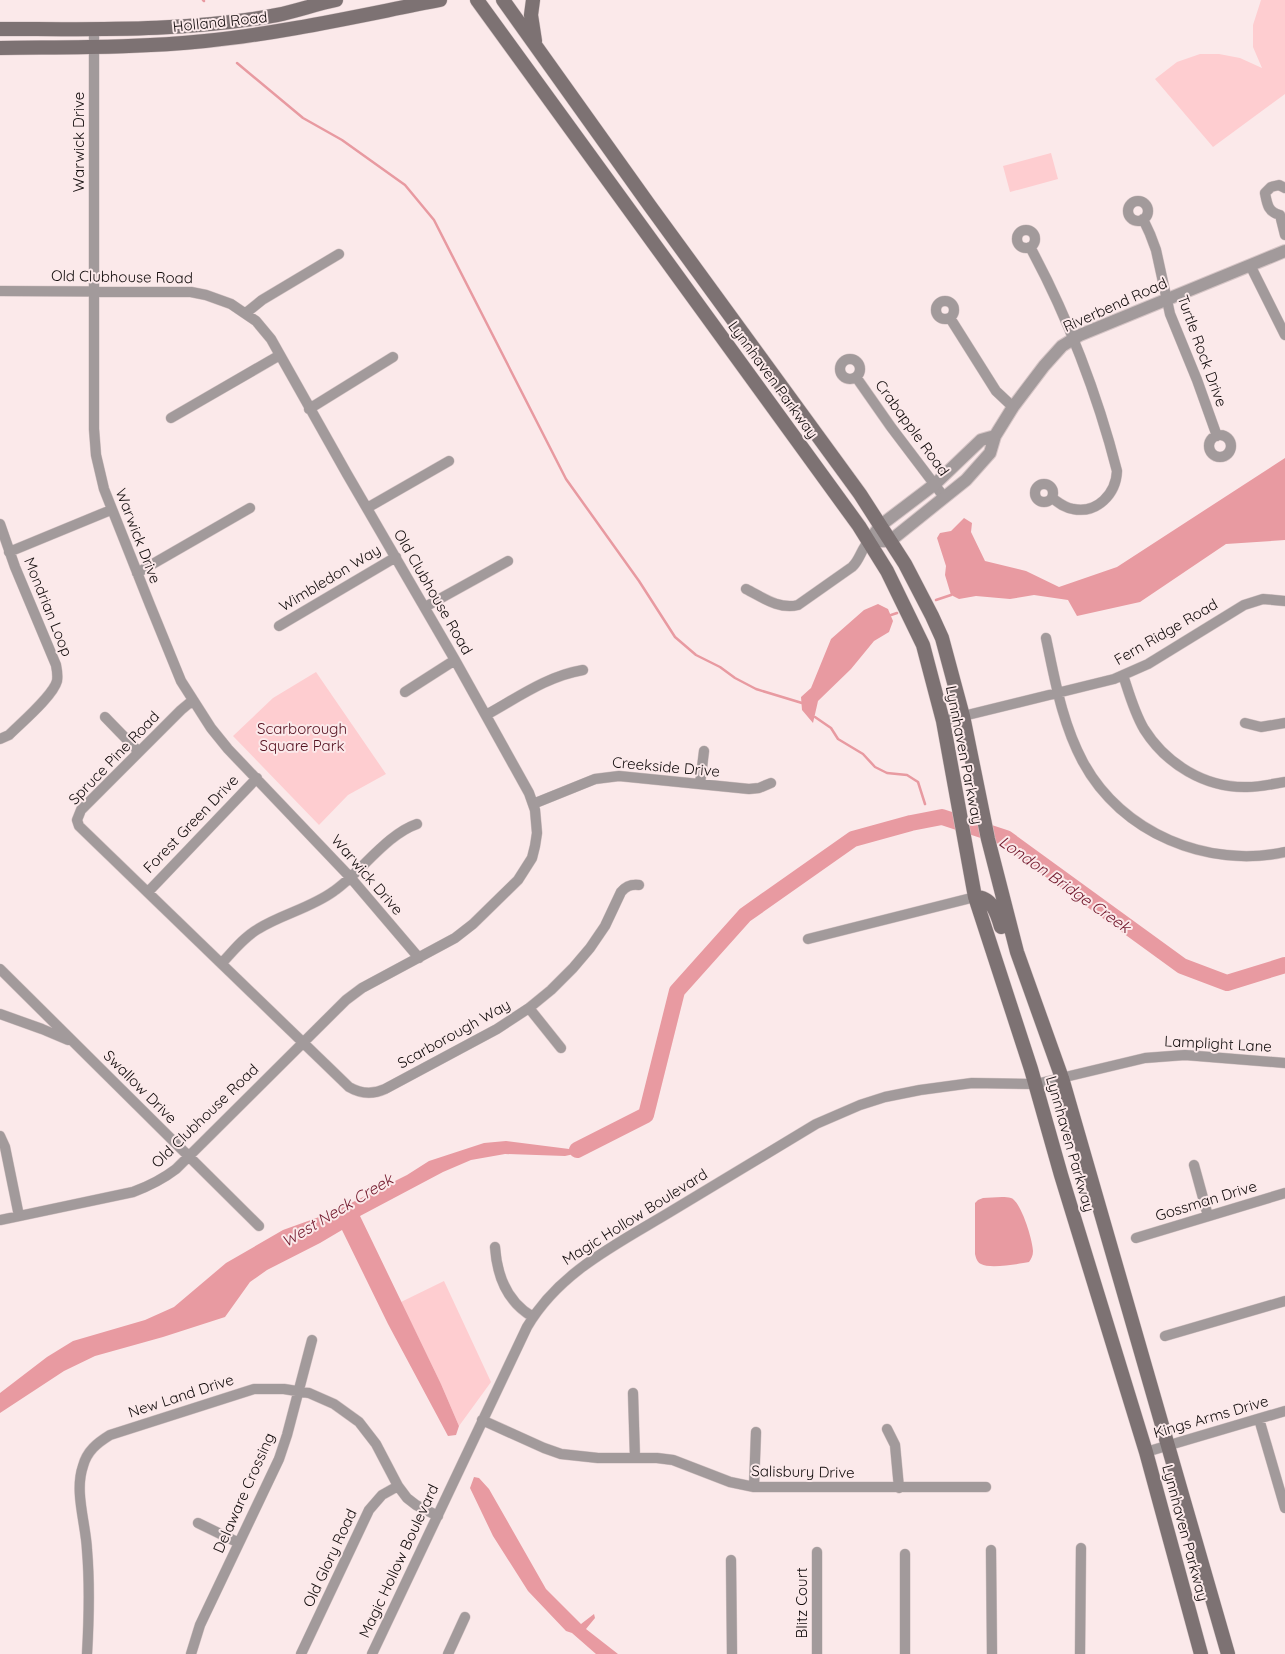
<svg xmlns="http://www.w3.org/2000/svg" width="1285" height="1654" viewBox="0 0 1285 1654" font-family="Quicksand,sans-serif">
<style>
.green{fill:#fecdd0}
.water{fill:#e89aa1}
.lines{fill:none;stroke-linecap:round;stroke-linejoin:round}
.stream{stroke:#e89aa1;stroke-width:2.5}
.river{stroke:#e89aa1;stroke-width:16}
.minor-casing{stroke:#d6c5c6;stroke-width:11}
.tertiary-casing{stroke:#d6c5c6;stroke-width:14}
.secondary-casing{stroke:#d6c5c6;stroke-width:15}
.minor{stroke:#a29a9b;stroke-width:10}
.tertiary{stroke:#a29a9b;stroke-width:12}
.secondary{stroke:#7d7273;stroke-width:14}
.labels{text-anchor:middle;stroke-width:4;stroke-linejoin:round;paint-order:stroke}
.street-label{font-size:15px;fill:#110b0b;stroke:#fbe9ea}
.park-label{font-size:15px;fill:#530f1e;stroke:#fbe9ea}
.water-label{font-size:16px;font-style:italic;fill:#72182c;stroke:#fbe9ea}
</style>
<rect width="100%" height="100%" fill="#fbe9ea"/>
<!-- green -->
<path class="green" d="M 1261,0 L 1285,0 L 1285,94 L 1213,147 L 1155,79 L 1177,62 L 1200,54 L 1219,54 L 1240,58 L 1262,68 L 1253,47 L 1253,25 Z
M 1051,153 L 1058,179 L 1010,192 L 1003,166 Z
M 316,672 L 386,774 L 348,795 L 319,825 L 233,736 L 273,698 Z
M 444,1281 L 491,1382 L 459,1426 L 441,1384 L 401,1302 Z"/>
<!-- water -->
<path class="water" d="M 1285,458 L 1285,540 L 1226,544 L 1140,602 L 1077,616 L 1068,600 L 1034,595 L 1010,599 L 976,596 L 959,599 L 951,595 L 945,575 L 946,566 L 937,538 L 940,533 L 951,531 L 964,518 L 972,523 L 971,532 L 985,561 L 1026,571 L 1059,587 L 1117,567 Z
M 878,604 L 888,609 L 893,621 L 889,632 L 874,641 L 851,669 L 818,701 L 813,723 L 802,710 L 801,697 L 811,688 L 831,639 L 864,610 Z
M 506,1141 L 577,1150 L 574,1154 L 565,1156 L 505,1154 L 471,1160 L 443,1172 L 360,1216 L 441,1384 L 459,1426 L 456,1435 L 448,1436 L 388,1324 L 342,1230 L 320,1243 L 267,1270 L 250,1282 L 225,1317 L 163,1337 L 95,1356 L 64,1371 L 0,1413 L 0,1393 L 47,1357 L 73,1341 L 145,1320 L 174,1307 L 226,1263 L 283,1230 L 333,1212 L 407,1175 L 429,1161 L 484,1143 Z
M 983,1198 C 991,1198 1003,1196 1011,1198 C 1021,1201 1033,1241 1033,1251 C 1033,1256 1031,1259 1029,1262 C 1018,1264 990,1269 981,1264 C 977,1262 976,1258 975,1254 L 975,1203 L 978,1200 Z
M 474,1477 L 479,1478 L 489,1489 L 546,1589 L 581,1624 L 594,1614 L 595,1618 L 586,1629 L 618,1654 L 596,1654 L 572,1633 L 566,1631 L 528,1591 L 493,1536 L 470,1488 Z"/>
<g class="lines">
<!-- stream -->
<path class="stream" d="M 203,0 L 204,1
M 237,63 L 303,118 L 342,140 L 405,185 L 434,220 L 566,479 L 639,581 L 675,637 L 696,655 L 720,667 L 735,678 L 756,689 L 802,703
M 936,600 L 951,595
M 891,615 L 897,613
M 815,717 L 831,728 L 838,739 L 863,754 L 875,767 L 887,773 L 907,775 L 918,782 L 925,804"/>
<!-- river -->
<path class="river" d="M 577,1150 L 646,1115 L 677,991 L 745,915 L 853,839 L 911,823 L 942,817 L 1006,838 L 1182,966 L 1227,983 L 1285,965"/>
<!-- minor casing -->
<g class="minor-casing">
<path id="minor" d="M 94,30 L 94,429 L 96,455 L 104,489 L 150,605 L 181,681 L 211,728 L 228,749 L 350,877 L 419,958
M1128 211a10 10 0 1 1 20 0a10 10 0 1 1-20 0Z
M 1280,215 C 1268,212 1267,204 1265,193 L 1271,187 L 1279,185 L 1285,188
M 1280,215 L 1285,235
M 1143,219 L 1150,234 L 1156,250 L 1170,314 L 1197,380 L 1217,436
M1017 239a9 9 0 1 1 18 0a9 9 0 1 1-18 0Z
M 1030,247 C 1067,315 1098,396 1117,471 C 1116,494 1097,514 1073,509 C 1065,508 1059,503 1052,498
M 1250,265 L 1285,335
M 0,291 L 191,292 L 206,295 L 231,304 L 256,321 L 271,339 L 347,474 L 455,660 L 529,793 L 535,810 L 537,833 L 535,846 L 532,858 L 518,880 L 473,924 L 455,938 L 362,988 L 346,1000 L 176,1169 C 163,1179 149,1186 133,1192 L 0,1220
M936 310a9 9 0 1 1 18 0a9 9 0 1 1-18 0Z
M 246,313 L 262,300 L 339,254
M 950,318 L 996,391 L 1013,407
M840 369a10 10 0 1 1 20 0a10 10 0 1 1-20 0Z
M 856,377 L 891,427 L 944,497
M 309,409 L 393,357
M 171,418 L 280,355
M1209 446a11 11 0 1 1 22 0a11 11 0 1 1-22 0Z
M1035 493a9 9 0 1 1 18 0a9 9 0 1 1-18 0Z
M 367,508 L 449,461
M 0,524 L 15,567 L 56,665 C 57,670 58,675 57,681 C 53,696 21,723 9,735 L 0,739
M 9,552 L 111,510
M 137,573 L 250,508
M 746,589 C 762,597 779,610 798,605 L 852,567 C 860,560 861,549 869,541
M 425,607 L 508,561
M 279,626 L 396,557
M 1046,638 C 1055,680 1062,723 1083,762 C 1121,833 1208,869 1285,852
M 1123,675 C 1129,693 1134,712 1144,729 C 1166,764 1205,788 1247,787 C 1260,787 1272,784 1285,782
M 405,692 L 455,660
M 193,700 L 181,710 L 81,810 L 77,820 L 79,826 L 349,1087 C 361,1094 372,1095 385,1089 L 497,1029 L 529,1008 L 551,990 L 573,968 L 590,948 L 605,926 L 621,892 C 626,886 631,884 639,885
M 486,715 C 517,698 547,676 583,670
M 105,717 L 139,752
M 943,721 L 1114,679 L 1148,664 L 1244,605 L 1263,599 L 1285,601
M 1245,723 L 1261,727 L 1285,723
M 700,784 L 704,751
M 533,804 L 595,779 L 619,776 L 749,789 L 759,788 L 771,783
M 148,892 L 257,778
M 808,939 L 975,897
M 222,963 C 233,951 244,937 258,929 C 282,914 311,908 334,891 C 360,873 387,834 417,824
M 0,969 L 259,1226
M 529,1008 L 561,1048
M 0,1014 L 42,1029 L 68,1040
M 0,1136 L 5,1147 L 19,1216
M 1194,1165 L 1208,1216
M 1136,1238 L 1285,1193
M 495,1247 C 497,1276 507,1302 533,1317
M 1165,1336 L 1285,1301
M 633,1393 L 635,1458
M 1259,1419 L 1285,1508
M 482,1420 L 544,1448 L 561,1454 L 598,1458 L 657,1458 L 673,1460 L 730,1482 L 754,1487 L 986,1487
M 887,1429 L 895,1445 L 899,1488
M 1146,1452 L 1285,1411
M 754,1487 L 756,1432
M 198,1523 L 239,1543
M 991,1550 L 992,1654
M 905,1554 L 905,1654
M 731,1560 L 732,1654
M 87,1654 C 89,1619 90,1585 87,1550 C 86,1524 74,1492 83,1466 C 87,1451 97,1443 110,1435 L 254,1389 L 284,1389 L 309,1393 L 334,1404 L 359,1422 L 376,1444 L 398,1486 L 407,1498 L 416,1505 L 438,1516
M 191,1654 L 200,1625 L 279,1459 L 287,1435 L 312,1340
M 301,1654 L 369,1510 L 382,1495 L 398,1486
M 372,1654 L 527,1327 C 559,1272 617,1244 670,1212 C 719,1183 767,1153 816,1124 L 860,1105 L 885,1097 L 920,1090 L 972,1083 L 1036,1084 L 1145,1058 L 1185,1055 L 1285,1063
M 448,1654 L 465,1617
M 817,1654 L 817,1552
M 1080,1654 L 1081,1548"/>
</g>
<!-- tertiary casing -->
<g class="tertiary-casing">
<path id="tertiary" d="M 875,533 L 881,525 L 935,484 L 981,440 L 995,436
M 869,541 L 890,541 L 966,480 L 990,453 L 995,436 L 1013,407 L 1044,366 L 1062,346 L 1080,335 L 1285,251"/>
</g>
<!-- secondary casing -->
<g class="secondary-casing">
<path id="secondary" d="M 477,0 L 859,526 L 887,571 L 923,645 L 943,721 L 975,897 L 1031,1069 L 1061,1175 L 1146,1452 L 1201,1654
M 503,0 L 650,206 L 860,494 L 905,564 L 932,616 L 942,638 L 963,716 L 988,839 L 1017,952 L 1062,1078 L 1228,1654
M 533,0 L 531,15 L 535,41
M 0,29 C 93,29 185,32 277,15 C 297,11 316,4 336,0
M 0,48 C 68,47 137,48 205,41 C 284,33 362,15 440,0
M 975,897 C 992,897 997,913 1001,927"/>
</g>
<!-- minor -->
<use href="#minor" class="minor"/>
<!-- tertiary -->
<use href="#tertiary" class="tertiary"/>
<!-- secondary -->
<use href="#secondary" class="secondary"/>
</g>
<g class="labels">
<!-- street labels -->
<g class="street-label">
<text transform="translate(220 22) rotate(-6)" y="5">Holland Road</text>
<text transform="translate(79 142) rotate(-90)" y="5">Warwick Drive</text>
<text transform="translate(122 277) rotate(1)" y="5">Old Clubhouse Road</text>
<text transform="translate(1115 305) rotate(-24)" y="5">Riverbend Road</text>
<text transform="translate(1202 351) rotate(70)" y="5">Turtle Rock Drive</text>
<text transform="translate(773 380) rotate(54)" y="5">Lynnhaven Parkway</text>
<text transform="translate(912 428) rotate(54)" y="5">Crabapple Road</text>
<text transform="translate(138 536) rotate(69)" y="5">Warwick Drive</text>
<text transform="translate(330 578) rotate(-31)" y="5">Wimbledon Way</text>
<text transform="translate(433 592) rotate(60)" y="5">Old Clubhouse Road</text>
<text transform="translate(48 607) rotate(68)" y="5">Mondrian Loop</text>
<text transform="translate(1166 632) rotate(-30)" y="5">Fern Ridge Road</text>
<text transform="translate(964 755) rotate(79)" y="5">Lynnhaven Parkway</text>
<text transform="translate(114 758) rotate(-46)" y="5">Spruce Pine Road</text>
<text transform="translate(666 767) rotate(5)" y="5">Creekside Drive</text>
<text transform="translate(191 824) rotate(-46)" y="5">Forest Green Drive</text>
<text transform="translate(367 875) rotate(49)" y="5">Warwick Drive</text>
<text transform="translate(454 1034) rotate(-29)" y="5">Scarborough Way</text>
<text transform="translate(1218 1044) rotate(3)" y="5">Lamplight Lane</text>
<text transform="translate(140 1087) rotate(45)" y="5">Swallow Drive</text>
<text transform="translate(205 1116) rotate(-44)" y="5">Old Clubhouse Road</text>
<text transform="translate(1070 1144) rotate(74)" y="5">Lynnhaven Parkway</text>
<text transform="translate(1206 1201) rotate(-17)" y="5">Gossman Drive</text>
<text transform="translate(635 1217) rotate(-32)" y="5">Magic Hollow Boulevard</text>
<text transform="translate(181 1396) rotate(-18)" y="5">New Land Drive</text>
<text transform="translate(1211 1417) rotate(-16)" y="5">Kings Arms Drive</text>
<text transform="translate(803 1472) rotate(1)" y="5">Salisbury Drive</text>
<text transform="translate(244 1493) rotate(-66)" y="5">Delaware Crossing</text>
<text transform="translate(1185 1533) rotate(75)" y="5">Lynnhaven Parkway</text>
<text transform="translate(330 1558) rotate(-65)" y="5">Old Glory Road</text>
<text transform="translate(399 1561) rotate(-65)" y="5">Magic Hollow Boulevard</text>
<text transform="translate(802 1603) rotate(-90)" y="5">Blitz Court</text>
</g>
<!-- park labels -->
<g class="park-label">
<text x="302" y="734">Scarborough<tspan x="302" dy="17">Square Park</tspan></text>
</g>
<!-- water labels -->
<g class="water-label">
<text transform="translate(1065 884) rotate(35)" y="6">London Bridge Creek</text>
<text transform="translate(337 1210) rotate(-31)" y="6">West Neck Creek</text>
</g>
</g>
</svg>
